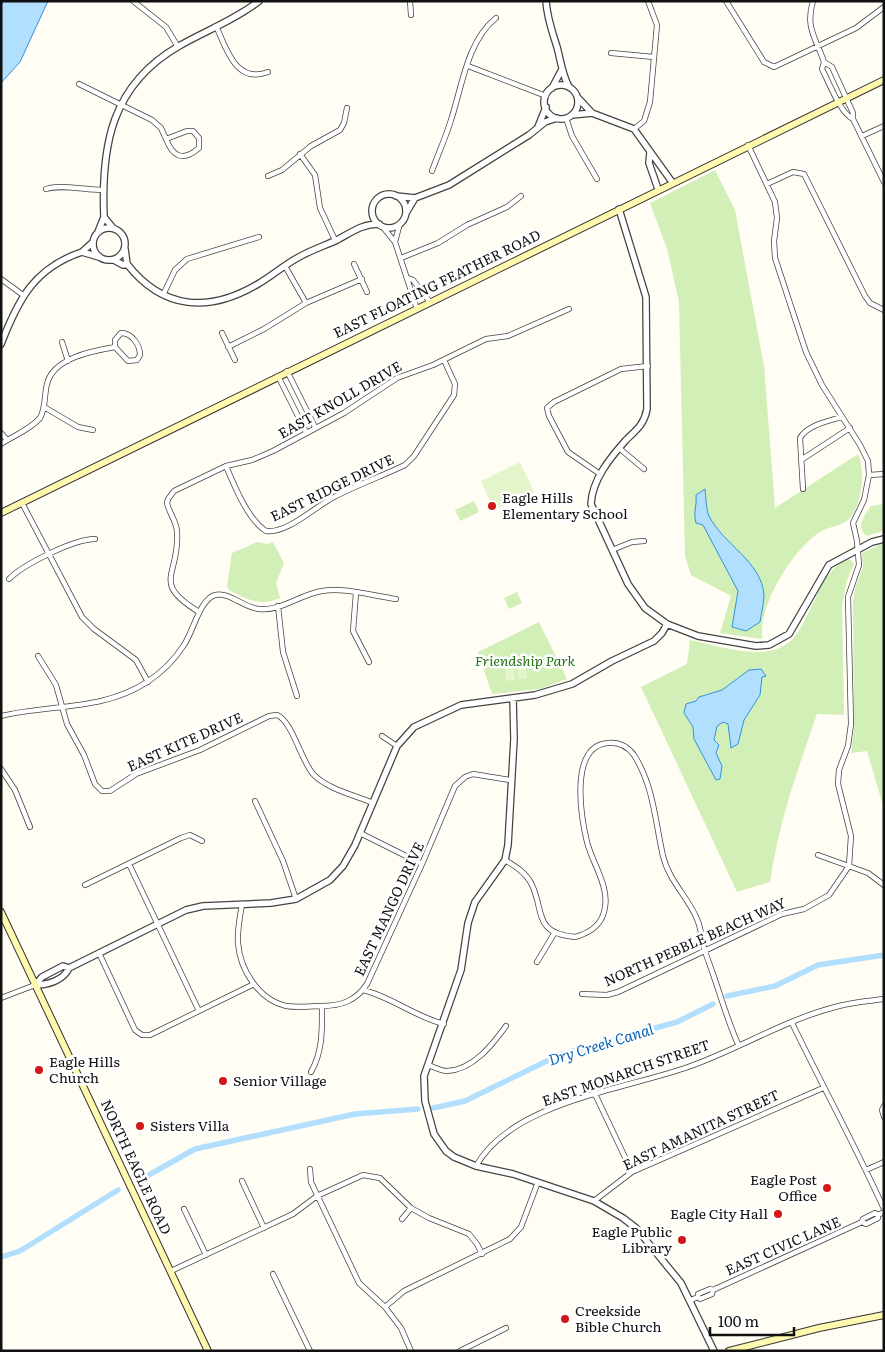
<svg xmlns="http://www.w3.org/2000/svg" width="885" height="1352" viewBox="0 0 885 1352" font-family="Literata,serif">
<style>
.green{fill:#d3efb8}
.pitch{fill:#e5f5cb}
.water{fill:#b2dffd;stroke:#3093dd}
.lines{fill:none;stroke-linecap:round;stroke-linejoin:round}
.canal{stroke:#b2dffd;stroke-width:5.5}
.minor-casing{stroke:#434343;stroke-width:6}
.tertiary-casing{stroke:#434343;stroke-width:8}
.secondary-casing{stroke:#323232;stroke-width:8}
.minor{stroke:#fff;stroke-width:4.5}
.tertiary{stroke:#fff;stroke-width:5.5}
.secondary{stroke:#fff9af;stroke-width:6}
.poi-dot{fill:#d31619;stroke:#fff;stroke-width:2}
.labels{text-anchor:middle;stroke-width:5;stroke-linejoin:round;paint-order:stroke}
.street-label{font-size:14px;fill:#101010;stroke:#fff}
.poi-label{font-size:14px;fill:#101010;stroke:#fff;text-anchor:start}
.park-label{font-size:14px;font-style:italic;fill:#277217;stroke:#fff}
.water-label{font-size:15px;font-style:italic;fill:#0963b3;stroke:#fff}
</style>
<rect width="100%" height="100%" fill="#fffdf4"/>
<!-- green -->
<path class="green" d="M 715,170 L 735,210 L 764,366 L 775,508 L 858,454 C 866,472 862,506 848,520 C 841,526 828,527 820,532 C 792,550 758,606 762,639 L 720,633 L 731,596 L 691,575 L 685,556 L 679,302 L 667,249 L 650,203 Z
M 474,501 L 479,512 L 460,521 L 455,510 Z
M 884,504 L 884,531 L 866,536 C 856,526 864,516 871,506 Z
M 257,542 L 267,544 L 273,542 L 284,563 L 276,583 L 280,598 C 260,607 246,599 229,590 L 227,586 L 232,553 Z
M 884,543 L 884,809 L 867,751 L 851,753 L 854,728 L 853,602 L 855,588 L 863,567 L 862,553 Z
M 847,559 L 851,560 L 854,564 L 847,580 L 842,605 L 844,715 L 817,714 C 797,772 779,821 770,882 L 737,892 L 641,687 L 687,664 L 690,640 C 720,646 773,666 796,635 C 804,624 810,609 816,597 C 824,580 830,569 847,559 Z
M 517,592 L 522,603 L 509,609 L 504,598 Z
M 539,622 L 567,679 L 540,689 L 492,694 L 478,652 Z"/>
<!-- pitch -->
<path class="pitch" d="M 520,462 L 534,492 L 494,510 L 481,481 Z
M 516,659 L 525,659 L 527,678 L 518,679 Z
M 513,660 L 515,680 L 506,681 L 504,661 Z"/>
<!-- water -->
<path class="water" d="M 4,1 L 48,1 L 20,62 L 1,83 L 1,6 Z
M 705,489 C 706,497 706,509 709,516 C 723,544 762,562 764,595 C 764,604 761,614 760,622 L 746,631 L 732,627 L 738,591 L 703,525 L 696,523 C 693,511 697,507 696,495 Z
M 761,669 L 766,676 L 762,677 L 760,695 L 744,720 L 738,744 L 731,748 L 728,724 L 723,722 L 717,726 L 714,740 L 719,745 L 716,753 L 722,766 L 720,779 L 716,780 L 694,739 L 693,727 L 684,713 L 686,704 L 696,701 L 699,697 L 722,690 L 749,670 Z"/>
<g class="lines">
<!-- canal -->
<path class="canal" d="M 727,996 L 775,986 L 818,965 L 884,955
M 433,1108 L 465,1101 L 559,1055 L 677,1022 L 713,1004
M 140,1180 L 195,1149 L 355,1114 L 418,1109
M 1,1257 L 20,1251 L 118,1190"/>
<!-- minor casing -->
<g class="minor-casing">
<path id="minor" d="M 133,1 L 166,27 L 178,47
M 410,1 L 411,15
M 726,1 L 764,62 L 774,67 L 856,28 L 884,7
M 813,1 C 805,28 816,38 824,62
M 216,26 C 227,50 236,84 268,72
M 611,53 L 654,57
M 824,62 L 832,67 L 853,113 L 853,119 C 840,113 829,82 822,69 Z
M 468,66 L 546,96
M 79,84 L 152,120 L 161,128 L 166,139
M 566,118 L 572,136 L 597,179
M 853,119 L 884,182
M 634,129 L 644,121 L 650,102 L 657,25 L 648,1
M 187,131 L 193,131 L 199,138 L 199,148 C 183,162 173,157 166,139 Z
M 862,136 L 884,126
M 300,154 L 315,175 L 320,208 L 335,240
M 432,171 C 438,154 446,137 451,120 C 462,87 467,41 496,18
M 268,176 L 282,170 L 311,146 L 340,130 L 344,123 L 347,108
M 767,184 L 793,172 L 804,174 L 865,296 L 870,303 L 884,310
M 46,189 C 61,184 85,190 102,190
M 382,226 L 395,242 L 417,309
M 395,242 L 400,223
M 401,258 L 438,243 L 467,225 L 507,207 L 521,196
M 354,264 L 367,292
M 285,266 L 306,303
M 408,278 L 413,280 L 430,302
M 1,279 L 23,295
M 163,295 L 175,270 L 187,259 L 259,237
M 121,333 C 132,333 140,345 140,355 L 137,360 L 128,361 L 115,347 L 115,340 Z
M 222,333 L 235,360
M 62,342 L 68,361
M 228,347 L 264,329 L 306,303 L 362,279
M 287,371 L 315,427
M 278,376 L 306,432
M 44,407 L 78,427 L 93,430
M 1,433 L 7,440
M 1,444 C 13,436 31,429 40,418 C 46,408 44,395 47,384 C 53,358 92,351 115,347
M 619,448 L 644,469
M 801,460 L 850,428
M 226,466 C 234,485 248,520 266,531 C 287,534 316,506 334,497 C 357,485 382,476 405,465 L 414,456 L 454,395 L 455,384 L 444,360
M 600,474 L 568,452 L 549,416 L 547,408 L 554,402 L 621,369 L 648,366
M 869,475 L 884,474
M 803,489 L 800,438 C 807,425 829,421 842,417
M 22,503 L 82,617 L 94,629 L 136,660 L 148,682
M 612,550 L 632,542 L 644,541
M 9,579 C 24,564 74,539 95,539
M 356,593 L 353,631 L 369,662
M 278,606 L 283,652 L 297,696
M 199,612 C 150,582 180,576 177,532 C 177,522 169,513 167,503 L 168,499 L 174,491 L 226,466 L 252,460 L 273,451 L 344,413 L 397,378 L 433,365 L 486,339 L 508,336 L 569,309
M 38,656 L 56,685 L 67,724 L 84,755 L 95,784 L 102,791 L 110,791 L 136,774 L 200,750 L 269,716 L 277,715 C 292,721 301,760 313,774 C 327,789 354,795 373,803
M 1,716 C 50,704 103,711 147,682 C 161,673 175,659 184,645 C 193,632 200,599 215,595 C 229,591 245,609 260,609 C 282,611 301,594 322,591 C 345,587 373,596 396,599
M 382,736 L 397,746
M 1,769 L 15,790 L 30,827
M 255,801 L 283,861 L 296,899
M 360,833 L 422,864
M 818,855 L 868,873 L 884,885
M 505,860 C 515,866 525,872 531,883 C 545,910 532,933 575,937 C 590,933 603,924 605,907 C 609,886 592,862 587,842 C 581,817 569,746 608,743 C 619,742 628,747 634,755 C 654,787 655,821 663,856 C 669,881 688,897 697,919 C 701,928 702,939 704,948 C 707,958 711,968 714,977 C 722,1000 728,1022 738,1044
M 129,864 L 199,1011
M 85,885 L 181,838 L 190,835 L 202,841
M 242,904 C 240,916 237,931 238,943 C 240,970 259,1000 286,1006 C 298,1008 310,1006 321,1006 C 341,1006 356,1001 367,984 L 422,864 L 455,786 L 465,777 L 473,774 L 510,780
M 99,953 L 135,1030 L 142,1035 L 150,1035 L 254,984
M 537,962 L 555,932
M 363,990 C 392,997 415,1017 444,1024
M 582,994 L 607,995 L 618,992 L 782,914 L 804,909 L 829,895 L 849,866 L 851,836 L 838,784 L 839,770 L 848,746 L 851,724 L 848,597 L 859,565 L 857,541 L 853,523 L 864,500 L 869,475 L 868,461 L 860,445 L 822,385 L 806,352 L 775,258 L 774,241 L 777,218 L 775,202 L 748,145
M 1,998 L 35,985
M 792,1023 C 822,1085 855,1145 884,1209
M 428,1065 C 434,1067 441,1071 447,1071 C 473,1070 493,1044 506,1026
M 311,1072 C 323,1051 322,1030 322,1006
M 595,1094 L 632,1172
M 884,1106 L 882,1110 L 884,1117
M 476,1166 C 512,1102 623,1090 688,1067 C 739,1049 786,1019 839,1006 C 853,1002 869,1001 884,999
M 310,1169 L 311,1182 L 359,1283 L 385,1307 L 401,1328 L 411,1351
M 866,1170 L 884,1162
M 242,1181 L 264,1228
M 594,1201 L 632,1172 L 823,1088
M 184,1209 L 206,1255
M 878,1215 L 878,1218 L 866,1224 L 862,1222 L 863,1219 L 875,1213 L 878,1215 L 884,1212
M 402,1219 L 411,1208
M 171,1271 L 293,1214 L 317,1196 L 363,1175 L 380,1178 L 411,1208 L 429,1218 L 469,1234 L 477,1244 L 482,1254
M 273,1274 L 310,1351
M 713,1290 L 862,1222
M 691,1300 L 698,1297 L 698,1294 L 710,1289 L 713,1290 L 712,1294 L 700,1299 L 698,1297
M 385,1307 L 404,1291 L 510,1239 L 521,1227 L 538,1182
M 460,1351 L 506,1328"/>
</g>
<!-- tertiary casing -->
<g class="tertiary-casing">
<path id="tertiary" d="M 546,1 C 547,18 552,31 557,47 C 561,62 562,74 569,87
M544 102a17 17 0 1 1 34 0a17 17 0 1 1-34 0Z
M 552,88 L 561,71
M 578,98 L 592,113 L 634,129 L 672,182
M 572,115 L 592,113
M 538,127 L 546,107
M 650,152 L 649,163 L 658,189
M372 211a17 17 0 1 1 34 0a17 17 0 1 1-34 0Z
M 396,196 L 415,198 L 449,185 L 529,135 L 545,122 L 557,118
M 619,209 L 646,297 L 647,409 C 644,425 636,430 626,440 C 610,458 592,480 591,504 L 628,584 L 645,608 L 667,624 L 698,636 L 756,646 L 769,645 L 789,634 L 829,565 L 872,542 L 884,539
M 406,213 L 415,198
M 104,217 C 101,146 111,85 179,46 C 205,31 235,20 259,1
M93 244a16 16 0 1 1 32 0a16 16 0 1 1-32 0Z
M 98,232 L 104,217 L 113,228
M 93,242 L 82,252 L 99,257
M 114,260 L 123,265 L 127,264 L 125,249
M 127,264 C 163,310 209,313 258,284 C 272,276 284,265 299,257 C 311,250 324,246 337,240 C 352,232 362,224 379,224
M 1,344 C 18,300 34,268 82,252
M 513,698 L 514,739 L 508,845 L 505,860 L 475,902 L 468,923 L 461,970 L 424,1076 L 425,1101 L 434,1134 L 446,1151 L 454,1157 L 476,1166 L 513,1174 L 594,1201 L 623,1218 L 636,1228 L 681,1283 L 714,1351
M 69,968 L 63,966 L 42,977 L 35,985 C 48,985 64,980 69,968 L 186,910 L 203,906 L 271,903 L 296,899 L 330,880 L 343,866 L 355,845 L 397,746 L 414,727 L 461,705 L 535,695 L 572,684 L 612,661 L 654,641 L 662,633 L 667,624"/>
</g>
<!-- secondary casing -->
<g class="secondary-casing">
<path id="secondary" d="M 1,513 L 884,80
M 1,912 L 208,1351
M 729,1351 L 819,1328 L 884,1315"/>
</g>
<!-- minor -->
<use href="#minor" class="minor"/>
<!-- tertiary -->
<use href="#tertiary" class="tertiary"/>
<!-- secondary -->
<use href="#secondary" class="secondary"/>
</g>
<!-- markers -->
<g class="poi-dot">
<circle cx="492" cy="506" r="5"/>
<circle cx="39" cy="1070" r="5"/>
<circle cx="223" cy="1081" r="5"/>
<circle cx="140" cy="1126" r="5"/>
<circle cx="827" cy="1188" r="5"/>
<circle cx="778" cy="1214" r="5"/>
<circle cx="682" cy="1240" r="5"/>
<circle cx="565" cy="1319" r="5"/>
</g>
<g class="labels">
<!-- street labels -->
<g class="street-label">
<text transform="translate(437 284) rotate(-26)" y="5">EAST FLOATING FEATHER ROAD</text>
<text transform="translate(340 400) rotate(-30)" y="5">EAST KNOLL DRIVE</text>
<text transform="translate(332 488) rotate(-26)" y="5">EAST RIDGE DRIVE</text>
<text transform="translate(185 742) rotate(-24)" y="5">EAST KITE DRIVE</text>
<text transform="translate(389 909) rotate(-65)" y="5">EAST MANGO DRIVE</text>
<text transform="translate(695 942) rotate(-24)" y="5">NORTH PEBBLE BEACH WAY</text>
<text transform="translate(626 1073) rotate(-19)" y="5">EAST MONARCH STREET</text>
<text transform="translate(701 1130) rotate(-25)" y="5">EAST AMANITA STREET</text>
<text transform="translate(136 1167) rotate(65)" y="5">NORTH EAGLE ROAD</text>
<text transform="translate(783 1246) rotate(-24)" y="5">EAST CIVIC LANE</text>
</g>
<!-- poi labels -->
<g class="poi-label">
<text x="502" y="503">Eagle Hills<tspan x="502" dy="16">Elementary School</tspan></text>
<text x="49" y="1067">Eagle Hills<tspan x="49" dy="16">Church</tspan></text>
<text x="233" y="1086">Senior Village</text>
<text x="150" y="1131">Sisters Villa</text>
<text x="817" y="1185" text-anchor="end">Eagle Post<tspan x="817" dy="16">Office</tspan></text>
<text x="768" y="1219" text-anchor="end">Eagle City Hall</text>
<text x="672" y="1237" text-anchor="end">Eagle Public<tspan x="672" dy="16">Library</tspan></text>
<text x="575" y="1316">Creekside<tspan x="575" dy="16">Bible Church</tspan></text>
</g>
<!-- park labels -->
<g class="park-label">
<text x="525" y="666">Friendship Park</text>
</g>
<!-- water labels -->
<g class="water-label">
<text transform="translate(601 1045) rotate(-17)" y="5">Dry Creek Canal</text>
</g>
</g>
<!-- border -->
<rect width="885" height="1352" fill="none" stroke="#101010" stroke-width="5"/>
<!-- scale -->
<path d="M710 1327v8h84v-8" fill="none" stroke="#101010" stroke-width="2.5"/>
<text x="718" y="1327" font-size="15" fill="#101010" stroke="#ffffff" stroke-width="4" paint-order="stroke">100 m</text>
</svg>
